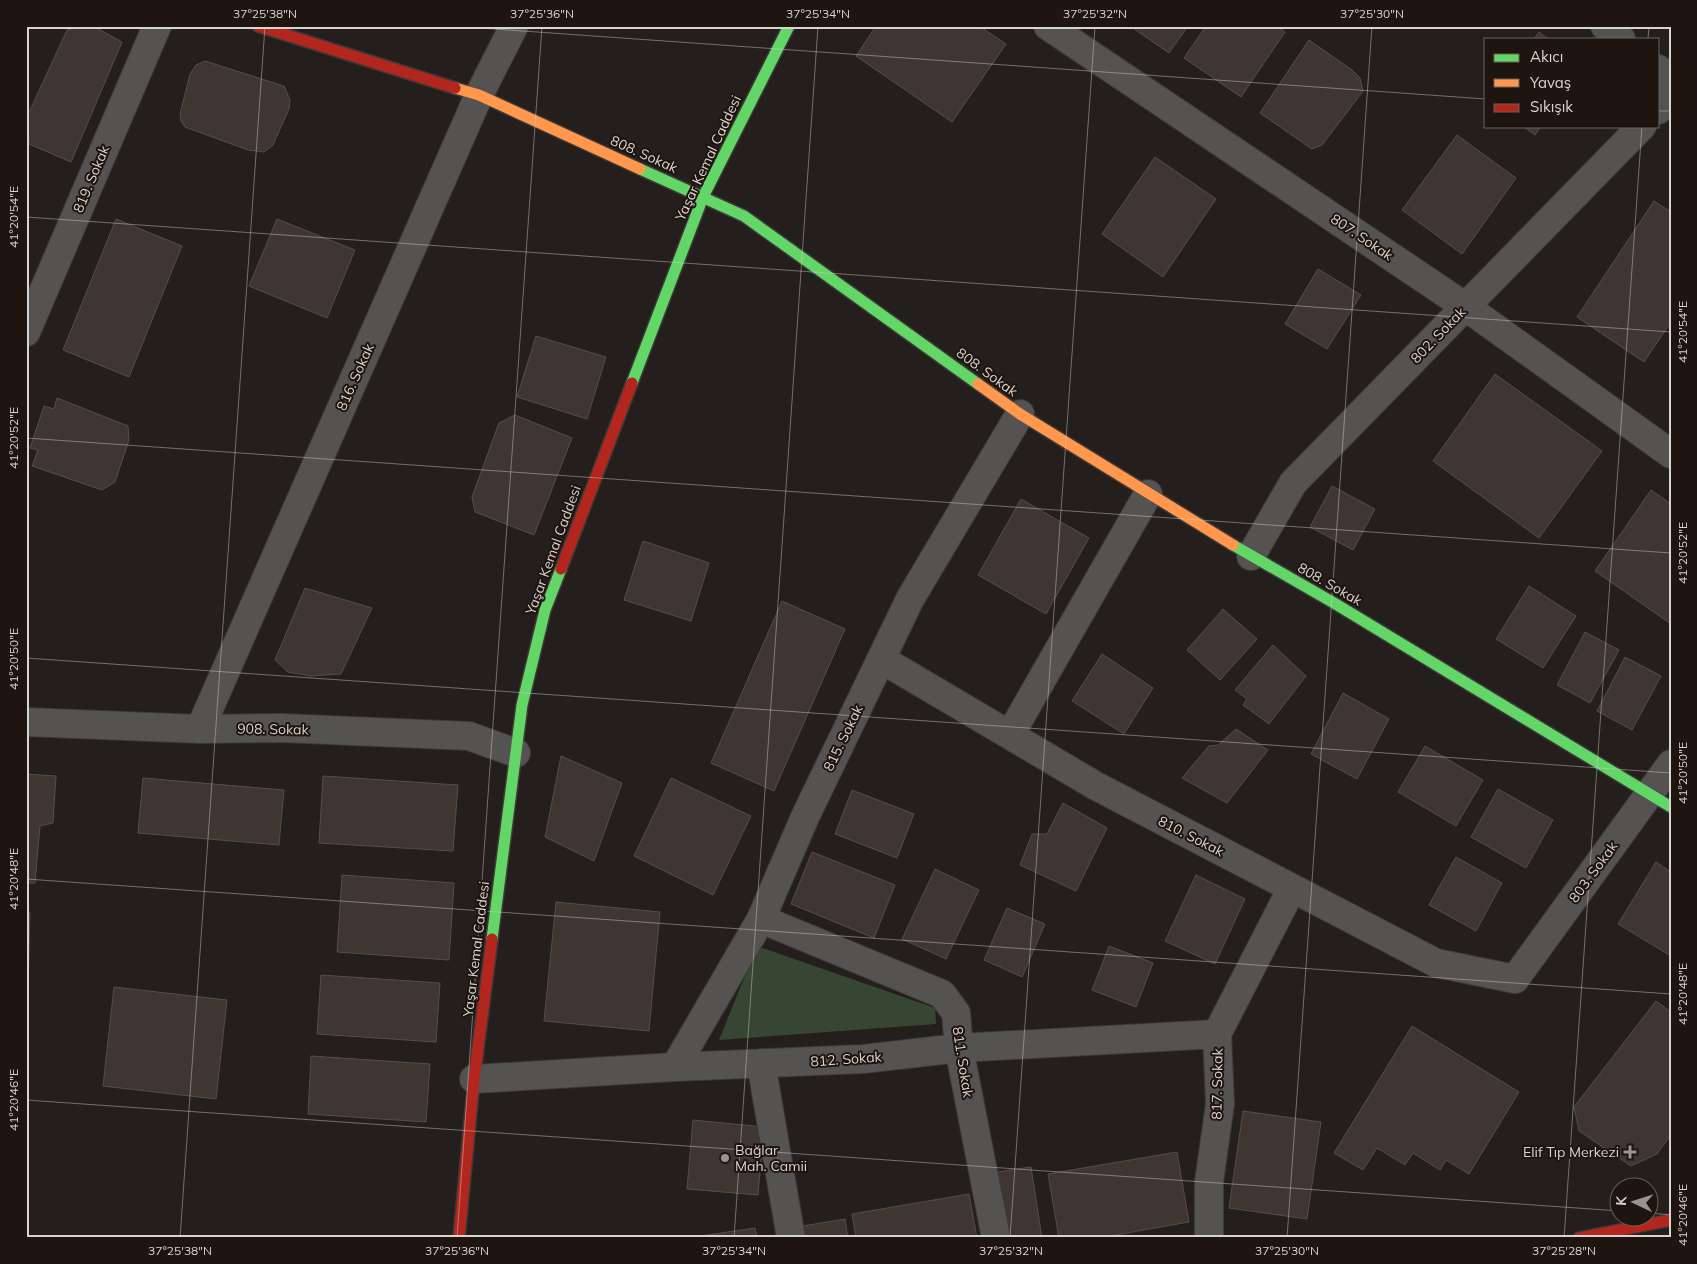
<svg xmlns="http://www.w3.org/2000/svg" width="1697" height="1264" viewBox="0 0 1697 1264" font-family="Mulish,sans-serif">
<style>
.green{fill:#374633}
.building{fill:#3f3632;stroke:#534e4c}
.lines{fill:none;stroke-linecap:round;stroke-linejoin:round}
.street-casing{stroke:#3d3936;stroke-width:30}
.fast-casing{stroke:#3d3936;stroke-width:14}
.slow-casing{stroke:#3d3936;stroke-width:14}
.jam-casing{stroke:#3d3936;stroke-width:14}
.street{stroke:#555252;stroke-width:28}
.fast{stroke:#63d668;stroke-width:11}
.slow{stroke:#ff974d;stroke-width:11}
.jam{stroke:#b3261e;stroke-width:11}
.ticks{fill:none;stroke:#dad3cf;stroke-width:1;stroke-opacity:0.45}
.poi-dot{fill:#9a9490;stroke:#1f1510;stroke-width:2}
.labels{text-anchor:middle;stroke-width:4;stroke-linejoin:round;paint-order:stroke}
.street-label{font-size:14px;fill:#dad3cf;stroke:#1f1510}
.poi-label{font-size:14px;fill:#dad3cf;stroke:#1f1510;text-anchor:start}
.neatline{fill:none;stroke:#dad3cf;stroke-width:2}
.ticks-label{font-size:12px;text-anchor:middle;fill:#dad3cf}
</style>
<rect width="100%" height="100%" fill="#241f1c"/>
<!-- green -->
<path class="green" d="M 757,946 L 935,1008 L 936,1024 L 719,1040 Z"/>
<!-- building -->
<path class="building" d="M 85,26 L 93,26 L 122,42 L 71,162 L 29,144 L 26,119 L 67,30 Z
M 876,26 L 979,26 L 1006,44 L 952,122 L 856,56 Z
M 1130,26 L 1188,26 L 1169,53 Z
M 1206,26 L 1276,26 L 1285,32 L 1241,97 L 1184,58 Z
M 1539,32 L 1548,39 L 1534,39 Z
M 1309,40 L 1352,70 L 1360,78 L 1363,91 L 1322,145 L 1312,149 L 1260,113 Z
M 205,61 L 284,86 L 290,100 L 289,109 L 273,145 L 264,152 L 248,150 L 185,127 L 181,121 L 180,114 L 190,74 L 196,65 Z
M 1523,126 L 1541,126 L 1535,135 Z
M 1457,135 L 1516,178 L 1462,254 L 1402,210 Z
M 1155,157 L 1216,199 L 1163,277 L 1102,234 Z
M 1654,201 L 1671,212 L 1671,322 L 1644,362 L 1577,317 Z
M 116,219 L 182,246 L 129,377 L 63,350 Z
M 277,219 L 355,250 L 327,318 L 249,286 Z
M 1318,269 L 1361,295 L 1327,349 L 1285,324 Z
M 536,336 L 606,357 L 587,419 L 517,397 Z
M 1495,374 L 1602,451 L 1539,538 L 1433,461 Z
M 57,398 L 128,426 L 129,440 L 115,482 L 102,490 L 32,466 L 38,450 L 30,448 L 44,406 L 54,409 Z
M 515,415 L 572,438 L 534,535 L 475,512 L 472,497 L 499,423 Z
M 1332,486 L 1375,509 L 1353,550 L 1310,527 Z
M 1651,490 L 1671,504 L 1671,624 L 1595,571 Z
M 1021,499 L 1089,538 L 1046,614 L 978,575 Z
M 643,541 L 709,563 L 691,621 L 624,600 Z
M 1529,586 L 1576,616 L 1543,668 L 1496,639 Z
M 305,588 L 372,608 L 341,674 L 311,676 L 288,672 L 275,660 Z
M 782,601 L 845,629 L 774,791 L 711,763 Z
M 1223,609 L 1257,639 L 1220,680 L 1187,650 Z
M 1585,632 L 1619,650 L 1590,703 L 1557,685 Z
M 1273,645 L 1306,676 L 1269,724 L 1243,705 L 1247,699 L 1235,690 Z
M 1102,654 L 1153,688 L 1124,734 L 1072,701 Z
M 1625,657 L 1661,676 L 1632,730 L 1597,711 Z
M 1343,693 L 1389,719 L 1357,779 L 1311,754 Z
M 1236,729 L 1268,750 L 1227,803 L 1182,778 L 1209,746 L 1218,745 Z
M 1425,746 L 1483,780 L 1456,826 L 1398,792 Z
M 561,756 L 622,783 L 594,861 L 545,837 Z
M 26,774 L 56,776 L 53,823 L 40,826 L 35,883 L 26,883 Z
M 323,776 L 458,785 L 453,851 L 319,843 Z
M 143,778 L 284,790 L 279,845 L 138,833 Z
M 671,778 L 751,816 L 713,895 L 634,856 Z
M 1498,789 L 1553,820 L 1526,868 L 1471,837 Z
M 852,790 L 914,814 L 897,858 L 835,834 Z
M 1063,803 L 1107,828 L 1076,891 L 1020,865 L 1032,834 L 1047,834 Z
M 812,852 L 895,885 L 874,938 L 791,904 Z
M 1456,857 L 1502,883 L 1476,931 L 1429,905 Z
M 1656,862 L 1671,872 L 1671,956 L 1618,924 Z
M 935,869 L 979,890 L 946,959 L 902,939 Z
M 342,875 L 454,883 L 449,960 L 337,952 Z
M 1196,875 L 1245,899 L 1215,964 L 1165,941 Z
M 556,902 L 660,912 L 649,1031 L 544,1021 Z
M 1007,908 L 1045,924 L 1022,977 L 984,960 Z
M 26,912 L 30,912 L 28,989 L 26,989 Z
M 1109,946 L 1153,963 L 1136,1007 L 1092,990 Z
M 321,975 L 440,983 L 436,1042 L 317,1034 Z
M 114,987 L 227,1000 L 216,1099 L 103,1086 Z
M 1656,1001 L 1671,1012 L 1671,1135 L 1657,1154 L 1631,1166 L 1579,1131 L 1574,1107 Z
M 1412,1026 L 1519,1092 L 1469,1174 L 1446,1160 L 1440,1170 L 1413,1153 L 1405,1165 L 1377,1148 L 1363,1170 L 1334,1153 Z
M 311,1056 L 430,1064 L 426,1122 L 308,1114 Z
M 1243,1111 L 1321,1122 L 1307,1219 L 1229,1208 Z
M 693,1120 L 764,1127 L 758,1195 L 687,1189 Z
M 1177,1152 L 1189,1222 L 1099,1238 L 1059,1238 L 1048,1174 Z
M 1031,1167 L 1042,1238 L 1008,1238 L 997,1172 Z
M 969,1194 L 977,1238 L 856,1238 L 852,1214 Z
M 845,1219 L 848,1238 L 805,1238 L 803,1226 Z
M 755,1228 L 757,1238 L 687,1238 Z"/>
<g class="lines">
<!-- street casing -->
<g class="street-casing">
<path id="street" d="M 1048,26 L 1466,307 L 1671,454
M 1605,26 L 1621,39
M 1658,69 L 1671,80
M 1658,110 L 1671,97
M 26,332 L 157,26
M 1251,556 L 1293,483 L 1642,126
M 881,659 L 1096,786 L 1436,963 L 1515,979 L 1671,764
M 26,722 L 200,729 L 282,728 L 469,736 L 516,753
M 200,729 L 479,95 L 514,26
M 1010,735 L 1148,494
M 761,919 L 942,994 L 956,1013 L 959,1048 L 996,1238
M 761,1063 L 791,1238
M 675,1067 L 761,919 L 805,817 L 910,599 L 1020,414
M 474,1079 L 675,1067 L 863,1059 L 959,1048 L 1217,1034
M 1209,1238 L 1209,1182 L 1220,1104 L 1217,1034 L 1292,888"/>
</g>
<!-- fast casing -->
<g class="fast-casing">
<path id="fast" d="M 640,169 L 744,216 L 978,384
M 632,383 L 703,197 L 789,26
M 1233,545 L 1334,603 L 1671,807
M 492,939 L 522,705 L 545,610 L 561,569"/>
</g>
<!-- slow casing -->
<g class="slow-casing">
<path id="slow" d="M 455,88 L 479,95 L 640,169
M 978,384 L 1020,414 L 1233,545"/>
</g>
<!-- jam casing -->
<g class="jam-casing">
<path id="jam" d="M 258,26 L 455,88
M 561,569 L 632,383
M 459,1238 L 474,1079 L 492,939
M 1579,1238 L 1671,1220"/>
</g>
<!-- street -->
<use href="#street" class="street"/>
<!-- fast -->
<use href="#fast" class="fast"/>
<!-- slow -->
<use href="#slow" class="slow"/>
<!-- jam -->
<use href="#jam" class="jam"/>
</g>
<!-- ticks -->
<path class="ticks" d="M 452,26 L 1486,99M 1648,39 L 1649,26M 1658,111 L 1671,111M 26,217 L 1671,332M 26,438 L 1671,553M 26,658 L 1671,773M 26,879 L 1671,994M 26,1100 L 1620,1211M 1650,1213 L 1671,1215M 180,1238 L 265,26M 457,1238 L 542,26M 734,1238 L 818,26M 1010,1238 L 1095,26M 1287,1238 L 1372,26M 1564,1238 L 1642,126"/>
<!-- markers -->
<g class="poi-dot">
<path d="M1627.5 1144.5h5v5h5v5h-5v5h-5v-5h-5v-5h5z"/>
<circle cx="725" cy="1158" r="5"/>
</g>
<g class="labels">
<!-- street labels -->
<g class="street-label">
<text transform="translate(644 154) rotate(24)" y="5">808. Sokak</text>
<text transform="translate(708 158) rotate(-65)" y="5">Yaşar Kemal Caddesi</text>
<text transform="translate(91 179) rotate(-67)" y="5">819. Sokak</text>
<text transform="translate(1362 237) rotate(34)" y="5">807. Sokak</text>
<text transform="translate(1438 335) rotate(-46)" y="5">802. Sokak</text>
<text transform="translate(987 372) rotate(36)" y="5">808. Sokak</text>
<text transform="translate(355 377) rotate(-66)" y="5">816. Sokak</text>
<text transform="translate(553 550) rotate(-70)" y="5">Yaşar Kemal Caddesi</text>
<text transform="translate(1330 584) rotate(30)" y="5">808. Sokak</text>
<text transform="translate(273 729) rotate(1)" y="5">908. Sokak</text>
<text transform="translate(843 738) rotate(-64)" y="5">815. Sokak</text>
<text transform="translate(1191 836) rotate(27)" y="5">810. Sokak</text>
<text transform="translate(1593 872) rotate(-54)" y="5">803. Sokak</text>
<text transform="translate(476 949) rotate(-83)" y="5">Yaşar Kemal Caddesi</text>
<text transform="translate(846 1059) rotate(-4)" y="5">812. Sokak</text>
<text transform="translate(963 1062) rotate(81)" y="5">811. Sokak</text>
<text transform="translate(1217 1084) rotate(-89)" y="5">817. Sokak</text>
</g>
<!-- poi labels -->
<g class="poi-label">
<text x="735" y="1155">Bağlar<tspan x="735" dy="16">Mah. Camii</tspan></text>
<text x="1619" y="1157" text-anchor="end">Elif Tıp Merkezi</text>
</g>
</g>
<!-- border -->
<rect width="1697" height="1264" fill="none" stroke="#1f1510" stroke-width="55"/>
<!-- legend -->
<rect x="1484" y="38" width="175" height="90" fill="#1f1510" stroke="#6a615c"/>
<rect x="1494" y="54" width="25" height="8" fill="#63d668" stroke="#6a615c"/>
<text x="1530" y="62" font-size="15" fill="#dad3cf">Akıcı</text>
<rect x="1494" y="79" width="25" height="8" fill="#ff974d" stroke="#6a615c"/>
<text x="1530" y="88" font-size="15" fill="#dad3cf">Yavaş</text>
<rect x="1494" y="104" width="25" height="8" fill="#b3261e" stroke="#6a615c"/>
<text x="1530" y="112" font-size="15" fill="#dad3cf">Sıkışık</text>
<!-- north arrow -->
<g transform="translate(1634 1202) rotate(274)"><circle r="24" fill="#1f1510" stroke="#6a615c"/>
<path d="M0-4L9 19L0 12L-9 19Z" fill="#9a9490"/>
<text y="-8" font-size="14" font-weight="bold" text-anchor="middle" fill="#dad3cf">K</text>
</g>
<rect x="28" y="28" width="1642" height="1208" class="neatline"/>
<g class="ticks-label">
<text x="265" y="18">37°25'38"N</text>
<text x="542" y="18">37°25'36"N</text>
<text x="818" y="18">37°25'34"N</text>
<text x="1095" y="18">37°25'32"N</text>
<text x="1372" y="18">37°25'30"N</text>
<text transform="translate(14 217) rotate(-90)" y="4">41°20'54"E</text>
<text transform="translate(1683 332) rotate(-90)" y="4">41°20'54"E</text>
<text transform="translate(14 438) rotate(-90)" y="4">41°20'52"E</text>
<text transform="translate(1683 553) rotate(-90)" y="4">41°20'52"E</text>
<text transform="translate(14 659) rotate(-90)" y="4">41°20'50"E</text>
<text transform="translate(1683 773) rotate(-90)" y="4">41°20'50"E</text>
<text transform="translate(14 879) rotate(-90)" y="4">41°20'48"E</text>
<text transform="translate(1683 994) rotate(-90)" y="4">41°20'48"E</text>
<text transform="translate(14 1100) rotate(-90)" y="4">41°20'46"E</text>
<text transform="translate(1683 1215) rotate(-90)" y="4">41°20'46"E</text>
<text x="180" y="1255">37°25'38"N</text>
<text x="457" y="1255">37°25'36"N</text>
<text x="734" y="1255">37°25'34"N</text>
<text x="1011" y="1255">37°25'32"N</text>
<text x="1287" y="1255">37°25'30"N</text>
<text x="1564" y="1255">37°25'28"N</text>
</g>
</svg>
